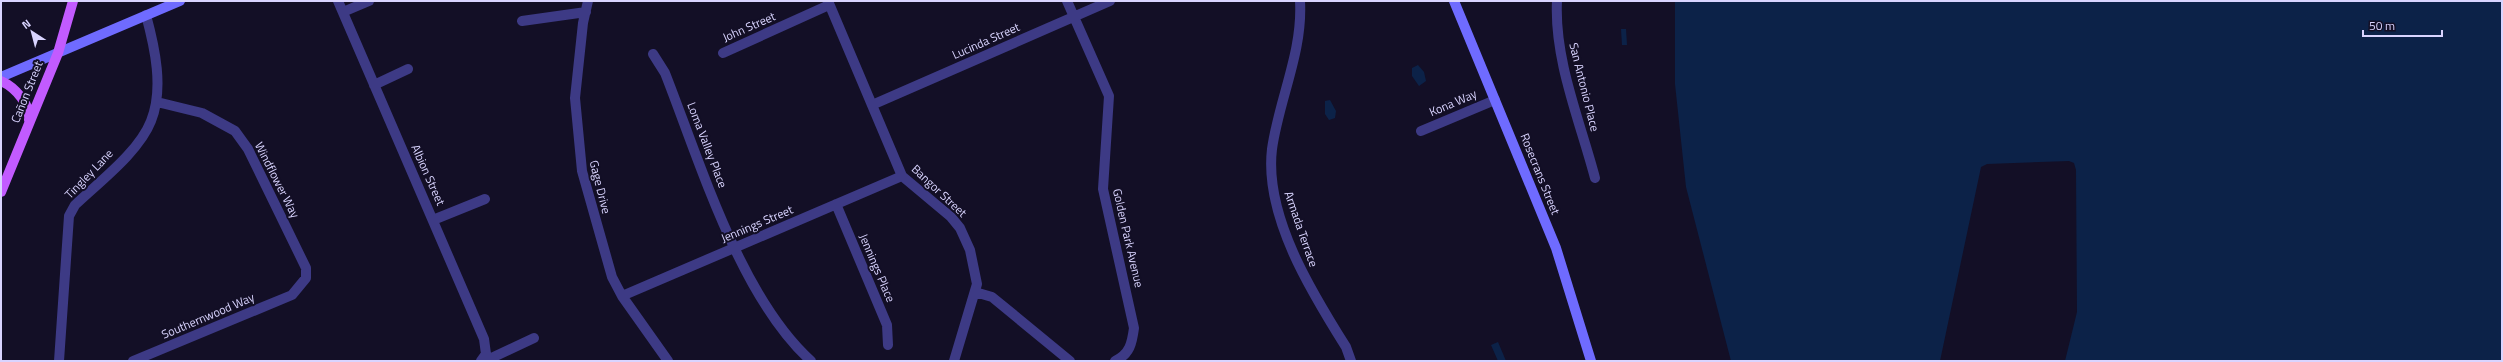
<svg xmlns="http://www.w3.org/2000/svg" width="2503" height="362" viewBox="0 0 2503 362" font-family="'Titillium Web',sans-serif">
<style>
.water{fill:#0c2248}
.lines{fill:none;stroke-linecap:round;stroke-linejoin:round}
.street{stroke:#3d3a85;stroke-width:10}
.secondary{stroke:#6f6bff;stroke-width:10}
.primary{stroke:#c25bff;stroke-width:10}
.labels{text-anchor:middle;stroke-width:4;stroke-linejoin:round;paint-order:stroke}
.street-label{font-size:12px;fill:#d9d4ff;stroke:#130f26}
</style>
<rect width="100%" height="100%" fill="#130f26"/>
<!-- water -->
<path class="water" d="M 1675,1 L 2502,1 L 2502,361 L 2065,361 L 2077,312 L 2076,170 L 2074,163 L 2069,161 L 1987,164 L 1981,167 L 1940,361 L 1731,361 L 1686,187 L 1675,84 Z
M 1621,29 L 1626,29 L 1627,45 L 1622,45 Z
M 1418,65 L 1424,72 L 1426,81 L 1419,86 L 1412,76 L 1412,68 Z
M 1330,100 L 1336,111 L 1335,118 L 1329,120 L 1325,114 L 1325,101 Z
M 1498,342 L 1506,361 L 1498,361 L 1491,345 Z"/>
<g class="lines">
<!-- street -->
<path class="street" d="M 338,1 L 484,339 L 486,354 L 481,361
M 588,1 L 583,23 L 575,98 L 582,171 L 612,277 L 622,296 L 668,361
M 828,1 L 902,176 L 951,217 L 960,228 L 970,250 L 977,284 L 954,361
M 1067,1 L 1109,96 L 1103,189 L 1134,328 C 1132,343 1130,354 1115,361
M 1300,1 C 1303,52 1279,99 1272,149 C 1264,216 1312,293 1346,347 L 1351,361
M 1557,1 C 1554,60 1580,121 1595,178
M 343,12 L 369,1
M 522,21 L 586,12
M 723,53 L 829,5
M 653,54 L 665,73 C 700,162 740,297 811,361
M 374,85 L 408,69
M 872,105 L 1110,1
M 1421,131 L 1495,100
M 836,204 L 887,325 L 888,345
M 433,220 L 485,199
M 975,292 L 992,297 L 1070,361
M 622,296 L 902,176
M 59,361 L 69,216 L 75,205 C 99,182 139,152 151,121 C 164,89 155,48 146,15
M 133,361 L 292,295 L 306,278 L 306,268 L 248,149 L 235,131 L 202,113 L 157,102
M 485,361 L 534,338"/>
<!-- secondary -->
<path class="secondary" d="M 1454,1 L 1556,248 L 1591,361
M 1,77 L 180,1"/>
<!-- primary -->
<path class="primary" d="M 1,81 C 15,87 31,105 29,120
M 1,192 L 58,53 L 73,1"/>
</g>
<g class="labels">
<!-- street labels -->
<g class="street-label">
<text transform="translate(749 27) rotate(-24)" y="4">John Street</text>
<text transform="translate(986 41) rotate(-24)" y="4">Lucinda Street</text>
<text transform="translate(1584 87) rotate(76)" y="4">San Antonio Place</text>
<text transform="translate(27 92) rotate(-68)" y="4">Cañon Street</text>
<text transform="translate(1453 103) rotate(-23)" y="4">Kona Way</text>
<text transform="translate(707 145) rotate(69)" y="4">Loma Valley Place</text>
<text transform="translate(89 174) rotate(-46)" y="4">Tingley Lane</text>
<text transform="translate(1540 174) rotate(68)" y="4">Rosecrans Street</text>
<text transform="translate(428 175) rotate(66)" y="4">Albion Street</text>
<text transform="translate(277 180) rotate(63)" y="4">Windflower Way</text>
<text transform="translate(600 187) rotate(76)" y="4">Gage Drive</text>
<text transform="translate(939 191) rotate(43)" y="4">Bangor Street</text>
<text transform="translate(757 224) rotate(-23)" y="4">Jennings Street</text>
<text transform="translate(1301 229) rotate(71)" y="4">Armada Terrace</text>
<text transform="translate(1128 238) rotate(77)" y="4">Golden Park Avenue</text>
<text transform="translate(877 268) rotate(67)" y="4">Jennings Place</text>
<text transform="translate(208 316) rotate(-23)" y="4">Southernwood Way</text>
</g>
</g>
<!-- border -->
<rect width="2503" height="362" fill="none" stroke="#d9d4ff" stroke-width="4"/>
<!-- north arrow -->
<g transform="translate(32 32) rotate(324)" stroke="#130f26" stroke-width="3" paint-order="stroke">
<path d="M0-3L7 15L0 10L-7 15Z" fill="#d9d4ff"/>
<text y="-6" font-size="11" font-weight="bold" text-anchor="middle" fill="#d9d4ff">N</text>
</g>
<!-- scale -->
<path d="M2363 30v6h79v-6" fill="none" stroke="#d9d4ff" stroke-width="2"/>
<text x="2369" y="30" font-size="12" fill="#d9d4ff" stroke="#130f26" stroke-width="3" paint-order="stroke">50 m</text>
</svg>
